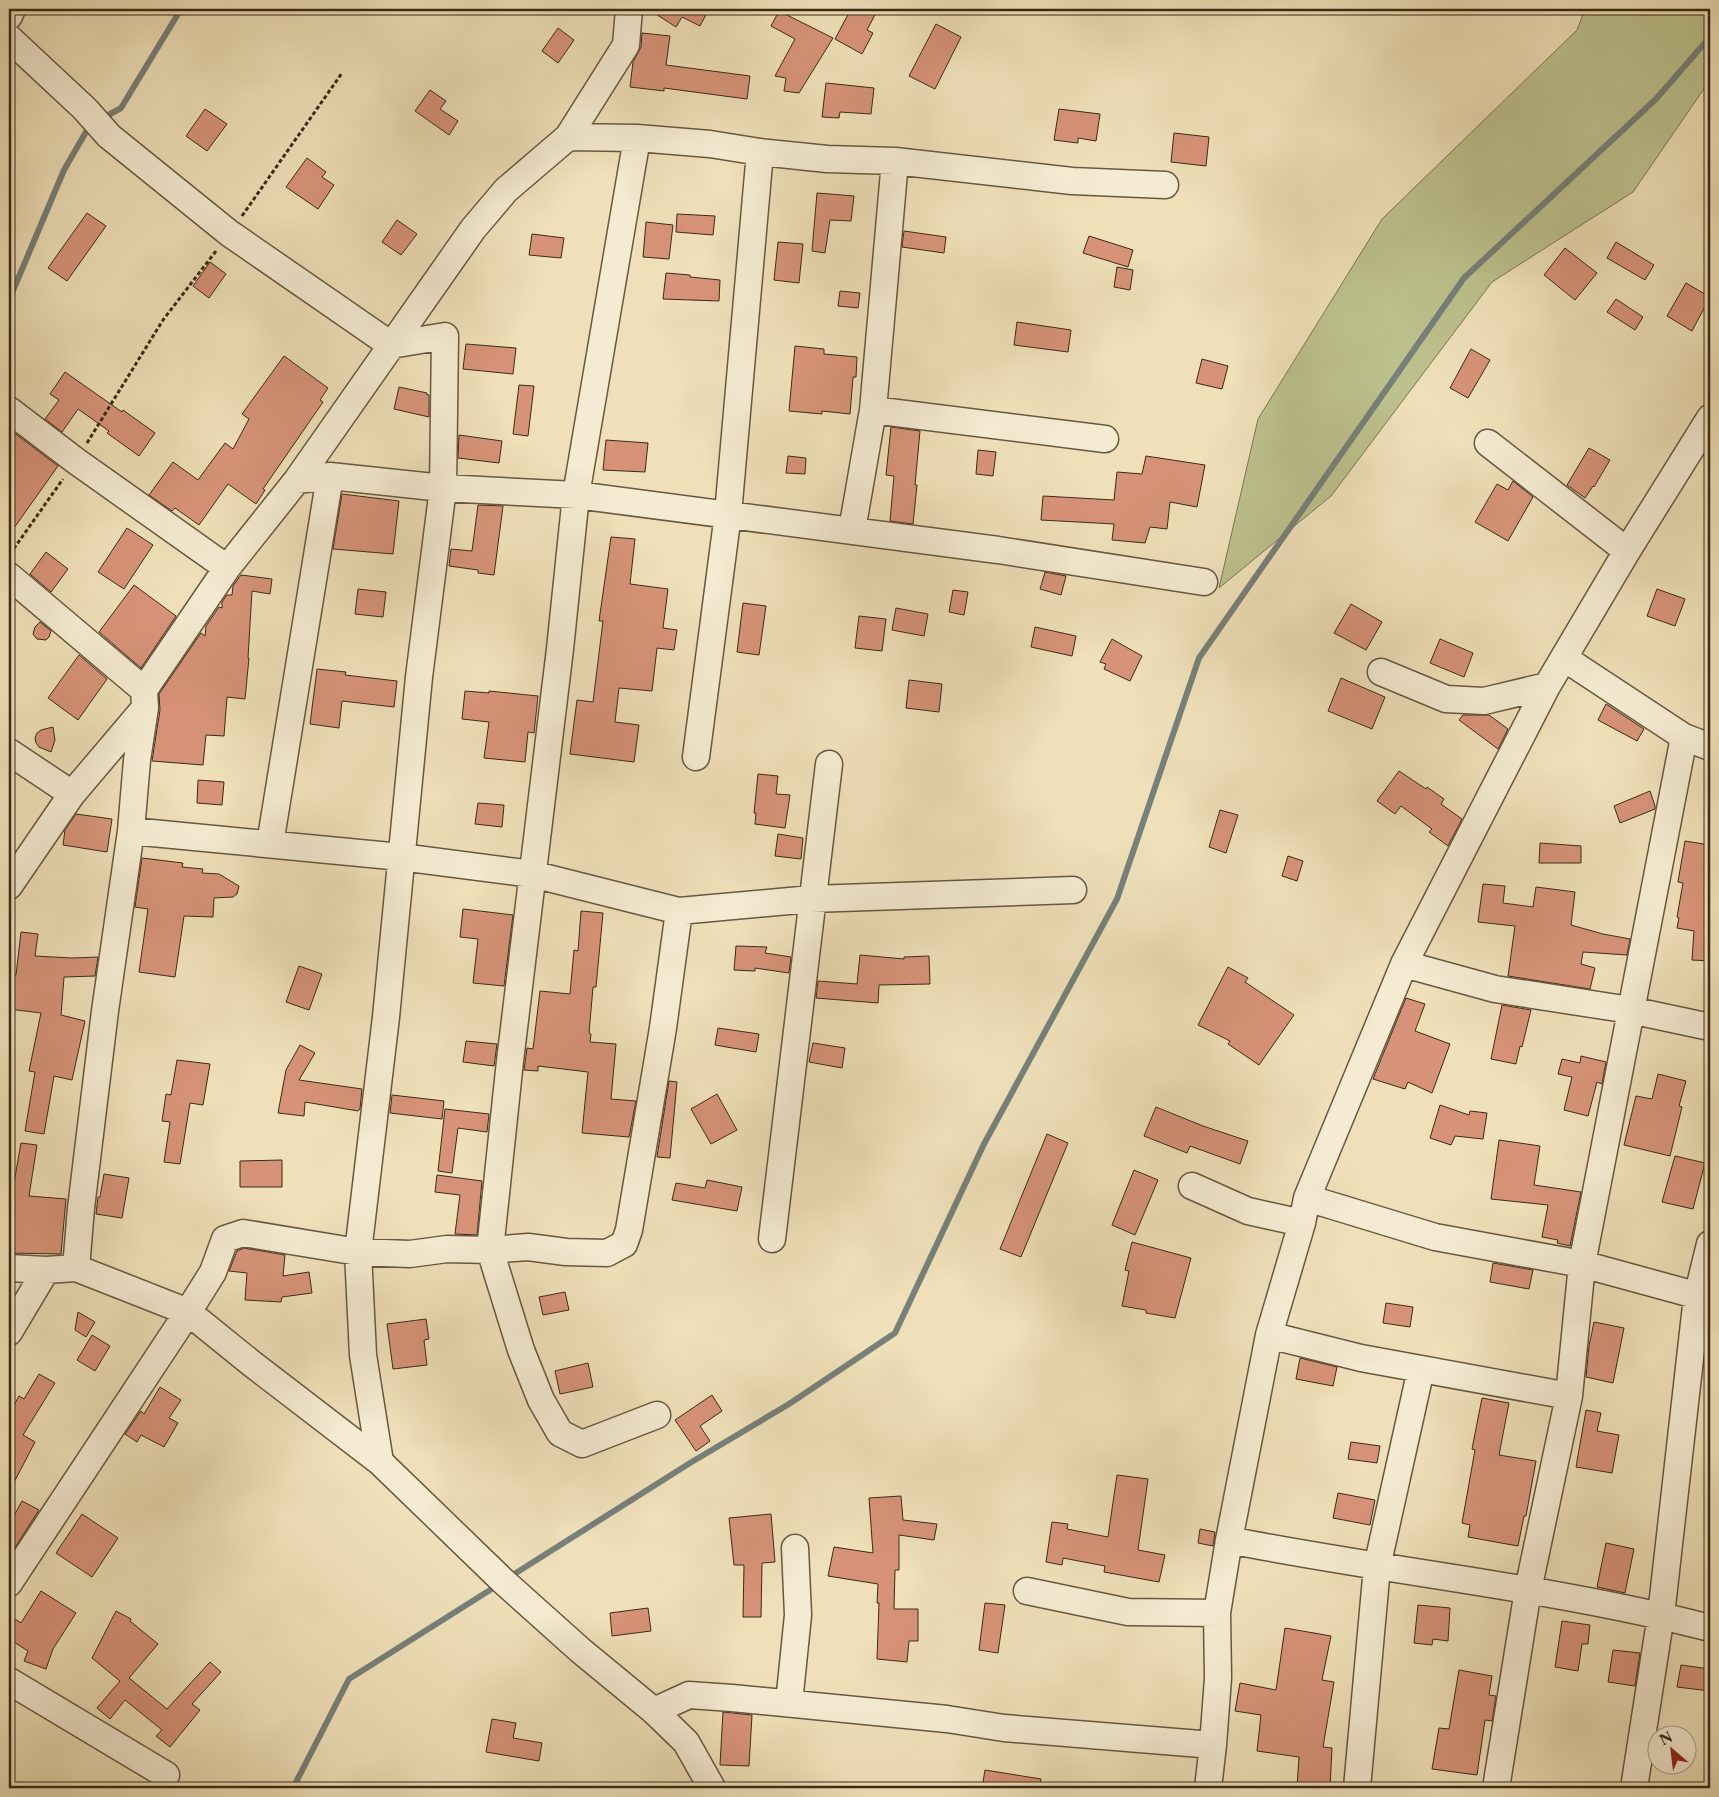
<svg xmlns="http://www.w3.org/2000/svg" width="1719" height="1797" viewBox="0 0 1719 1797" font-family="'Libre Caslon Text',serif">
<style>
.green{fill:#bcc18d;stroke:#7b7652}
.lines{fill:none;stroke-linecap:round;stroke-linejoin:round}
.stream{stroke:#778079;stroke-width:6}
.building{fill:#d79379;stroke:#3a2a16}
.minor-casing{stroke:#67583f;stroke-width:29}
.path{stroke:#3a2a16;stroke-width:3;stroke-dasharray:4 2.5;stroke-linecap:butt}
.minor{stroke:#f5ebd2;stroke-width:26}
</style>
<rect width="100%" height="100%" fill="#efe0b9"/>
<filter id="stains"><feTurbulence type="fractalNoise" baseFrequency=".004" numOctaves="4"/><feColorMatrix values="0 0 0 0 .2 0 0 0 0 .09 0 0 0 0 .02 0 0 0 .5 -.17"/></filter>
<radialGradient id="worn" r=".72"><stop offset=".6" stop-color="#630" stop-opacity="0"/><stop offset="1" stop-color="#630" stop-opacity=".3"/></radialGradient>
<!-- green -->
<path class="green" d="M 1585,9 L 1710,9 L 1710,80 L 1633,192 L 1492,282 L 1331,496 L 1219,588 L 1258,419 L 1382,219 L 1577,30 Z"/>
<g class="lines">
<!-- stream -->
<path class="stream" d="M 101,119 L 121,108 L 181,9
M 9,300 L 64,170 L 90,125
M 508,1578 L 690,1463 L 789,1404 L 895,1333 L 984,1144 L 1117,899 L 1199,658 L 1464,278 L 1656,99 L 1710,37
M 293,1788 L 349,1679 L 498,1585"/>
</g>
<!-- building -->
<path class="building" d="M 648,9 L 709,9 L 700,26 L 682,17 L 676,27 Z
M 851,9 L 878,9 L 867,30 L 873,33 L 862,54 L 835,39 Z
M 779,11 L 833,38 L 799,93 L 784,91 L 786,78 L 775,76 L 795,39 L 771,26 Z
M 936,24 L 961,37 L 935,89 L 909,76 Z
M 558,28 L 574,40 L 558,63 L 542,51 Z
M 642,33 L 670,36 L 666,65 L 750,76 L 747,99 L 664,88 L 664,91 L 630,87 L 633,62 L 641,47 Z
M 826,83 L 874,88 L 871,114 L 840,112 L 839,118 L 822,117 Z
M 430,90 L 446,101 L 440,109 L 458,121 L 449,135 L 415,111 Z
M 205,109 L 227,124 L 207,151 L 186,136 Z
M 1059,109 L 1100,114 L 1096,141 L 1078,138 L 1078,143 L 1054,140 Z
M 1174,133 L 1209,137 L 1206,166 L 1171,162 Z
M 307,158 L 326,172 L 322,177 L 334,185 L 318,209 L 286,187 Z
M 817,193 L 854,196 L 851,221 L 830,220 L 825,253 L 812,251 Z
M 87,213 L 106,226 L 67,281 L 48,268 Z
M 677,214 L 715,216 L 713,235 L 676,232 Z
M 397,220 L 417,234 L 401,255 L 382,242 Z
M 646,222 L 673,225 L 669,259 L 643,257 Z
M 904,231 L 946,237 L 944,253 L 902,247 Z
M 532,234 L 564,238 L 561,258 L 529,255 Z
M 1089,236 L 1133,250 L 1128,267 L 1083,253 Z
M 778,242 L 803,244 L 799,283 L 774,280 Z
M 1616,242 L 1654,265 L 1645,280 L 1607,258 Z
M 1565,248 L 1597,273 L 1575,300 L 1544,275 Z
M 210,262 L 226,274 L 209,298 L 193,286 Z
M 1117,267 L 1133,270 L 1130,290 L 1114,287 Z
M 666,273 L 690,275 L 690,277 L 720,280 L 719,301 L 663,299 Z
M 1686,283 L 1710,297 L 1692,331 L 1667,316 Z
M 840,291 L 860,293 L 858,308 L 838,306 Z
M 1616,299 L 1643,317 L 1635,330 L 1607,312 Z
M 1017,322 L 1071,330 L 1068,352 L 1014,345 Z
M 466,344 L 516,348 L 513,374 L 463,369 Z
M 795,346 L 824,349 L 824,354 L 857,357 L 856,377 L 853,377 L 850,414 L 822,411 L 822,414 L 789,411 Z
M 1471,349 L 1490,360 L 1468,398 L 1450,388 Z
M 284,356 L 328,388 L 320,400 L 323,402 L 263,489 L 265,490 L 256,504 L 228,484 L 199,525 L 175,508 L 172,511 L 149,495 L 173,462 L 198,480 L 225,443 L 233,449 L 249,419 L 242,414 Z
M 1202,359 L 1228,366 L 1222,389 L 1196,383 Z
M 65,372 L 122,412 L 123,410 L 155,433 L 139,456 L 107,433 L 109,431 L 78,409 L 62,432 L 45,419 L 59,400 L 50,394 Z
M 519,385 L 534,386 L 528,436 L 513,434 Z
M 399,387 L 427,393 L 426,394 L 429,395 L 429,417 L 394,409 Z
M 891,427 L 920,431 L 915,485 L 917,485 L 913,524 L 890,521 L 894,476 L 886,475 Z
M 9,429 L 58,466 L 9,535 Z
M 459,435 L 502,441 L 499,463 L 458,458 Z
M 606,440 L 648,443 L 645,472 L 603,470 Z
M 1589,448 L 1610,460 L 1594,487 L 1593,486 L 1585,498 L 1567,485 Z
M 978,450 L 996,452 L 993,476 L 976,474 Z
M 788,456 L 806,458 L 805,474 L 786,473 Z
M 1146,456 L 1205,465 L 1197,507 L 1170,502 L 1167,529 L 1150,527 L 1145,543 L 1112,540 L 1114,524 L 1041,520 L 1043,496 L 1114,500 L 1117,472 L 1142,474 Z
M 1513,481 L 1533,497 L 1508,541 L 1475,522 L 1497,484 L 1508,490 Z
M 342,494 L 399,501 L 393,554 L 333,549 Z
M 478,505 L 503,506 L 494,575 L 478,573 L 478,570 L 449,566 L 451,549 L 472,551 Z
M 127,528 L 153,545 L 124,589 L 98,572 Z
M 611,537 L 635,539 L 630,584 L 668,589 L 663,628 L 677,630 L 674,650 L 657,648 L 652,691 L 619,688 L 615,722 L 639,725 L 634,762 L 570,754 L 577,700 L 593,702 L 603,621 L 599,621 Z
M 46,552 L 68,569 L 51,592 L 30,574 Z
M 1045,572 L 1066,576 L 1061,595 L 1040,589 Z
M 241,575 L 272,579 L 270,594 L 252,591 L 248,658 L 249,658 L 245,699 L 227,697 L 224,736 L 206,735 L 203,765 L 152,761 L 160,710 L 159,694 L 201,633 L 205,636 L 206,626 L 219,607 L 222,608 L 222,602 L 227,595 L 232,595 L 233,586 Z
M 134,585 L 176,616 L 141,668 L 99,632 Z
M 358,589 L 386,592 L 383,617 L 355,614 Z
M 1657,589 L 1685,599 L 1675,626 L 1647,616 Z
M 953,590 L 968,592 L 964,615 L 949,612 Z
M 743,603 L 766,606 L 759,655 L 737,652 Z
M 1351,604 L 1382,622 L 1366,650 L 1334,633 Z
M 896,608 L 928,614 L 924,636 L 892,630 Z
M 859,616 L 886,619 L 882,651 L 855,648 Z
M 40,622 L 51,631 L 49,637 L 46,640 L 37,639 L 33,634 L 35,627 Z
M 1035,627 L 1076,636 L 1072,656 L 1031,647 Z
M 1112,639 L 1142,656 L 1130,681 L 1104,669 L 1106,664 L 1100,662 Z
M 1440,639 L 1473,653 L 1464,677 L 1430,663 Z
M 79,655 L 107,679 L 78,720 L 48,698 Z
M 317,669 L 346,672 L 345,675 L 397,681 L 394,707 L 342,701 L 339,728 L 310,724 Z
M 1341,678 L 1385,697 L 1372,729 L 1328,711 Z
M 909,680 L 942,684 L 939,712 L 906,708 Z
M 465,691 L 489,693 L 489,691 L 538,696 L 534,733 L 528,732 L 525,762 L 484,758 L 489,722 L 462,719 Z
M 1606,704 L 1644,729 L 1637,741 L 1598,720 Z
M 1463,715 L 1489,715 L 1508,729 L 1498,749 L 1459,720 Z
M 53,727 L 55,740 L 51,752 L 39,747 L 36,743 L 35,738 L 37,733 L 41,730 Z
M 1399,771 L 1426,789 L 1427,787 L 1444,799 L 1441,804 L 1462,819 L 1448,846 L 1429,832 L 1432,829 L 1401,806 L 1395,814 L 1377,801 Z
M 758,774 L 778,776 L 776,794 L 790,795 L 785,828 L 755,824 L 756,813 L 754,813 Z
M 198,780 L 224,782 L 222,805 L 197,803 Z
M 1650,791 L 1655,806 L 1655,809 L 1620,823 L 1614,806 Z
M 478,803 L 504,805 L 502,827 L 475,824 Z
M 1220,810 L 1238,815 L 1226,853 L 1209,847 Z
M 76,814 L 112,819 L 107,852 L 63,845 L 65,830 Z
M 778,834 L 803,838 L 801,859 L 775,856 Z
M 1685,841 L 1710,845 L 1710,961 L 1692,960 L 1694,931 L 1677,928 L 1679,918 L 1677,917 L 1683,883 L 1678,882 Z
M 1540,843 L 1581,846 L 1581,863 L 1539,863 Z
M 1288,856 L 1303,861 L 1297,881 L 1282,876 Z
M 142,858 L 183,863 L 182,867 L 203,869 L 202,873 L 219,874 L 239,886 L 237,894 L 233,897 L 214,898 L 213,917 L 184,916 L 175,977 L 139,972 L 148,909 L 135,907 Z
M 1483,884 L 1505,886 L 1503,903 L 1533,907 L 1536,887 L 1575,892 L 1571,925 L 1603,934 L 1630,939 L 1627,955 L 1583,952 L 1581,964 L 1595,968 L 1590,989 L 1508,976 L 1515,926 L 1478,922 Z
M 463,909 L 513,915 L 504,986 L 473,983 L 478,939 L 460,937 Z
M 581,911 L 603,913 L 596,987 L 593,987 L 589,1033 L 591,1034 L 590,1042 L 616,1044 L 611,1099 L 636,1101 L 629,1137 L 582,1133 L 588,1072 L 538,1066 L 538,1071 L 524,1070 L 527,1048 L 533,1049 L 540,991 L 570,994 L 574,950 L 578,951 Z
M 21,932 L 38,934 L 35,956 L 72,958 L 98,957 L 95,976 L 64,977 L 61,1015 L 85,1021 L 72,1080 L 54,1076 L 44,1134 L 25,1131 L 35,1072 L 29,1071 L 41,1013 L 9,1009 L 9,975 L 16,975 Z
M 736,946 L 767,947 L 765,953 L 791,957 L 789,973 L 755,968 L 755,971 L 734,970 Z
M 860,955 L 904,959 L 904,957 L 929,956 L 930,984 L 879,985 L 878,1003 L 816,998 L 818,981 L 857,984 Z
M 299,966 L 322,974 L 309,1010 L 286,1002 Z
M 1228,967 L 1248,978 L 1245,982 L 1294,1015 L 1259,1065 L 1228,1044 L 1230,1041 L 1198,1025 Z
M 1406,998 L 1425,1004 L 1415,1031 L 1450,1044 L 1432,1093 L 1408,1082 L 1405,1089 L 1373,1079 Z
M 1502,1005 L 1531,1010 L 1522,1047 L 1520,1046 L 1516,1064 L 1491,1059 Z
M 718,1028 L 759,1034 L 756,1052 L 715,1045 Z
M 466,1041 L 497,1044 L 494,1066 L 463,1062 Z
M 813,1043 L 845,1048 L 842,1068 L 809,1062 Z
M 300,1045 L 315,1053 L 299,1080 L 362,1089 L 360,1109 L 358,1111 L 305,1102 L 304,1116 L 278,1113 L 286,1070 Z
M 1581,1056 L 1606,1062 L 1602,1084 L 1597,1082 L 1588,1116 L 1564,1110 L 1572,1077 L 1558,1074 L 1562,1059 L 1580,1063 Z
M 177,1060 L 210,1064 L 203,1105 L 190,1103 L 180,1164 L 164,1162 L 170,1122 L 162,1121 L 166,1094 L 171,1095 Z
M 1658,1074 L 1686,1081 L 1679,1106 L 1682,1107 L 1670,1156 L 1624,1145 L 1636,1096 L 1652,1099 Z
M 669,1081 L 677,1082 L 670,1158 L 657,1157 Z
M 717,1094 L 737,1130 L 711,1144 L 691,1109 Z
M 392,1095 L 444,1101 L 442,1119 L 390,1113 Z
M 1440,1105 L 1469,1115 L 1470,1111 L 1487,1113 L 1483,1139 L 1455,1136 L 1451,1145 L 1430,1138 Z
M 1156,1107 L 1203,1126 L 1248,1141 L 1240,1164 L 1190,1146 L 1187,1153 L 1144,1136 Z
M 445,1109 L 489,1114 L 487,1132 L 458,1128 L 452,1173 L 438,1171 Z
M 1047,1134 L 1068,1143 L 1021,1257 L 1000,1249 Z
M 1499,1140 L 1540,1146 L 1534,1185 L 1581,1192 L 1570,1246 L 1557,1243 L 1558,1240 L 1542,1237 L 1548,1205 L 1491,1199 Z
M 21,1143 L 37,1145 L 29,1196 L 66,1199 L 61,1254 L 9,1253 L 9,1194 L 12,1194 Z
M 1675,1156 L 1705,1163 L 1693,1209 L 1662,1202 Z
M 282,1160 L 282,1187 L 240,1187 L 240,1161 Z
M 1134,1170 L 1158,1180 L 1135,1235 L 1112,1225 Z
M 104,1174 L 129,1178 L 122,1218 L 96,1214 L 98,1197 L 100,1197 Z
M 437,1175 L 482,1181 L 477,1235 L 455,1234 L 460,1195 L 435,1192 Z
M 707,1180 L 742,1187 L 737,1211 L 672,1200 L 676,1183 L 705,1188 Z
M 1132,1242 L 1191,1258 L 1175,1318 L 1146,1313 L 1146,1310 L 1122,1306 L 1129,1271 L 1125,1270 Z
M 244,1248 L 285,1255 L 283,1276 L 309,1272 L 312,1293 L 282,1297 L 281,1302 L 245,1300 L 247,1273 L 229,1271 L 237,1251 Z
M 1493,1263 L 1533,1270 L 1529,1289 L 1490,1282 Z
M 565,1292 L 569,1310 L 543,1315 L 539,1297 Z
M 1386,1303 L 1413,1307 L 1410,1327 L 1383,1323 Z
M 78,1312 L 95,1322 L 86,1337 L 75,1330 Z
M 426,1319 L 429,1339 L 424,1340 L 427,1365 L 393,1369 L 387,1324 Z
M 1594,1322 L 1624,1328 L 1613,1383 L 1586,1377 L 1589,1346 Z
M 92,1335 L 110,1346 L 95,1371 L 77,1360 Z
M 1300,1358 L 1337,1367 L 1333,1386 L 1296,1379 Z
M 588,1363 L 593,1387 L 560,1394 L 555,1371 Z
M 39,1374 L 55,1383 L 23,1435 L 35,1442 L 9,1492 L 9,1414 L 19,1396 L 24,1399 Z
M 160,1387 L 181,1400 L 169,1418 L 178,1423 L 164,1447 L 141,1435 L 137,1442 L 125,1434 L 141,1411 L 144,1414 Z
M 712,1395 L 722,1411 L 700,1426 L 710,1441 L 696,1451 L 675,1420 Z
M 1482,1398 L 1509,1403 L 1499,1455 L 1536,1461 L 1526,1516 L 1524,1516 L 1518,1546 L 1468,1537 L 1470,1525 L 1462,1523 L 1475,1450 L 1472,1449 Z
M 1586,1410 L 1601,1413 L 1597,1431 L 1619,1435 L 1612,1473 L 1576,1467 Z
M 1351,1442 L 1380,1446 L 1377,1463 L 1348,1459 Z
M 1117,1475 L 1148,1479 L 1138,1550 L 1165,1555 L 1159,1582 L 1104,1572 L 1105,1566 L 1063,1558 L 1062,1565 L 1046,1562 L 1052,1522 L 1068,1524 L 1067,1529 L 1108,1537 Z
M 1338,1493 L 1375,1500 L 1370,1525 L 1333,1518 Z
M 901,1496 L 903,1520 L 937,1524 L 934,1540 L 899,1535 L 899,1570 L 895,1570 L 894,1609 L 918,1609 L 918,1641 L 909,1641 L 907,1662 L 877,1659 L 879,1603 L 877,1603 L 878,1584 L 828,1576 L 834,1547 L 873,1553 L 869,1498 Z
M 22,1501 L 39,1510 L 14,1549 L 9,1546 L 9,1525 Z
M 82,1514 L 118,1538 L 92,1577 L 56,1553 Z
M 771,1514 L 775,1562 L 762,1563 L 761,1617 L 743,1617 L 744,1565 L 734,1565 L 729,1518 Z
M 1200,1529 L 1215,1532 L 1213,1546 L 1198,1543 Z
M 1606,1543 L 1634,1549 L 1625,1593 L 1597,1587 Z
M 41,1591 L 76,1613 L 53,1649 L 46,1669 L 24,1661 L 28,1651 L 9,1639 L 9,1615 L 21,1623 Z
M 985,1603 L 1005,1605 L 998,1653 L 979,1650 Z
M 1418,1605 L 1450,1608 L 1448,1641 L 1433,1639 L 1432,1645 L 1414,1643 Z
M 648,1608 L 651,1631 L 612,1636 L 610,1613 Z
M 116,1611 L 131,1619 L 130,1621 L 158,1644 L 129,1678 L 167,1709 L 210,1662 L 221,1672 L 192,1704 L 200,1710 L 170,1747 L 156,1736 L 162,1730 L 125,1700 L 110,1719 L 97,1708 L 120,1681 L 92,1658 Z
M 1562,1621 L 1590,1625 L 1588,1644 L 1582,1644 L 1578,1671 L 1555,1667 Z
M 1285,1628 L 1331,1636 L 1322,1680 L 1334,1682 L 1323,1747 L 1332,1748 L 1330,1788 L 1297,1788 L 1299,1757 L 1257,1751 L 1261,1715 L 1235,1711 L 1240,1683 L 1276,1690 Z
M 1613,1650 L 1640,1653 L 1635,1686 L 1608,1682 Z
M 1681,1665 L 1710,1669 L 1710,1691 L 1677,1687 Z
M 1459,1670 L 1492,1676 L 1489,1695 L 1496,1696 L 1492,1721 L 1485,1720 L 1477,1775 L 1432,1769 L 1439,1728 L 1449,1729 Z
M 723,1712 L 752,1715 L 749,1766 L 720,1765 Z
M 492,1719 L 516,1723 L 513,1738 L 542,1743 L 539,1761 L 486,1752 Z
M 985,1770 L 1041,1779 L 1040,1788 L 982,1788 Z"/>
<g class="lines">
<!-- minor casing -->
<g class="minor-casing">
<path id="minor" d="M 9,16 L 12,9
M 9,38 L 85,109 L 109,136 L 229,233 L 391,345 L 445,336 L 443,488 L 419,677 L 386,1017 L 358,1252 L 363,1355 L 380,1462
M 568,137 L 637,138 L 710,144 L 760,152 L 827,159 L 895,161 L 1072,181 L 1165,185
M 637,138 L 576,495 L 560,649 L 510,1061 L 490,1250 L 521,1350 L 541,1400 L 560,1433 L 582,1444 L 657,1415
M 9,410 L 76,461 L 227,568
M 873,410 L 1105,439
M 1488,443 L 1627,551
M 297,480 L 330,476 L 443,488 L 576,495 L 998,550 L 1204,582
M 852,530 L 873,410 L 895,161
M 9,576 L 144,690
M 1564,658 L 1684,737 L 1710,747
M 1381,672 L 1446,699 L 1484,701 L 1547,686
M 9,752 L 72,794
M 696,757 L 728,514 L 760,152
M 131,831 L 401,857 L 532,874 L 679,911 L 811,899 L 1073,890
M 270,844 L 330,476
M 9,886 L 72,794 L 145,708 L 144,690 L 227,568 L 297,480 L 473,229 L 506,190 L 568,137 L 626,45 L 629,9
M 1404,964 L 1495,989 L 1630,1010 L 1710,1027
M 1192,1186 L 1248,1211 L 1302,1223
M 1307,1198 L 1435,1237 L 1582,1264 L 1710,1299
M 772,1239 L 829,764
M 9,1268 L 46,1270 L 76,1268 L 188,1312 L 251,1363 L 380,1462 L 503,1581 L 580,1650 L 654,1711 L 686,1742 L 712,1788
M 76,1268 L 81,1208 L 105,1011 L 131,831 L 137,760 L 145,708
M 9,1332 L 46,1270
M 1269,1335 L 1361,1358 L 1569,1396
M 1229,1540 C 1389,1572 1552,1587 1710,1628
M 9,1583 L 188,1312 L 213,1272 L 225,1239 L 243,1233 L 358,1252 L 410,1254 L 447,1249 L 490,1250 L 528,1247 L 566,1252 L 607,1253 L 624,1244 L 629,1230 L 663,1028 L 679,911
M 1027,1591 L 1128,1612 L 1217,1613
M 9,1681 L 166,1775
M 789,1703 L 798,1615 L 795,1548
M 654,1711 L 689,1695 L 732,1698 L 947,1719 L 1004,1728 L 1213,1745
M 1208,1788 L 1213,1745 L 1218,1678 L 1217,1613 L 1229,1540 L 1269,1335 L 1302,1223 L 1307,1198 L 1404,964 L 1547,686 L 1627,551 L 1710,418
M 1357,1788 L 1377,1567 L 1421,1369
M 1496,1788 L 1528,1590 L 1569,1396 L 1582,1264 L 1684,737
M 1634,1788 L 1661,1615 L 1697,1297 L 1710,1244"/>
</g>
<!-- path -->
<path class="path" d="M 242,216 L 342,73
M 87,443 L 163,320 L 216,251
M 10,554 L 63,479"/>
<!-- minor -->
<use href="#minor" class="minor"/>
</g>
<!-- margin -->
<rect width="1719" height="1797" fill="none" stroke="#efe0b9" stroke-width="30"/>
<rect x="10" y="10" width="1699" height="1777" fill="none" stroke="#3a2a16" stroke-width="2.5"/>
<rect x="15" y="15" width="1689" height="1767" fill="none" stroke="#3a2a16"/>
<!-- north arrow -->
<g transform="translate(1672 1750) rotate(332)"><circle r="24" fill="#f5ebd2" stroke="#aa9e87"/>
<path d="M0-4L9 19L0 12L-9 19Z" fill="#8f2418"/>
<text y="-8" font-size="14" font-weight="bold" text-anchor="middle" fill="#3a2a16">N</text>
</g>
<rect width="100%" height="100%" filter="url(#stains)"/>
<rect width="100%" height="100%" fill="url(#worn)"/>
</svg>
